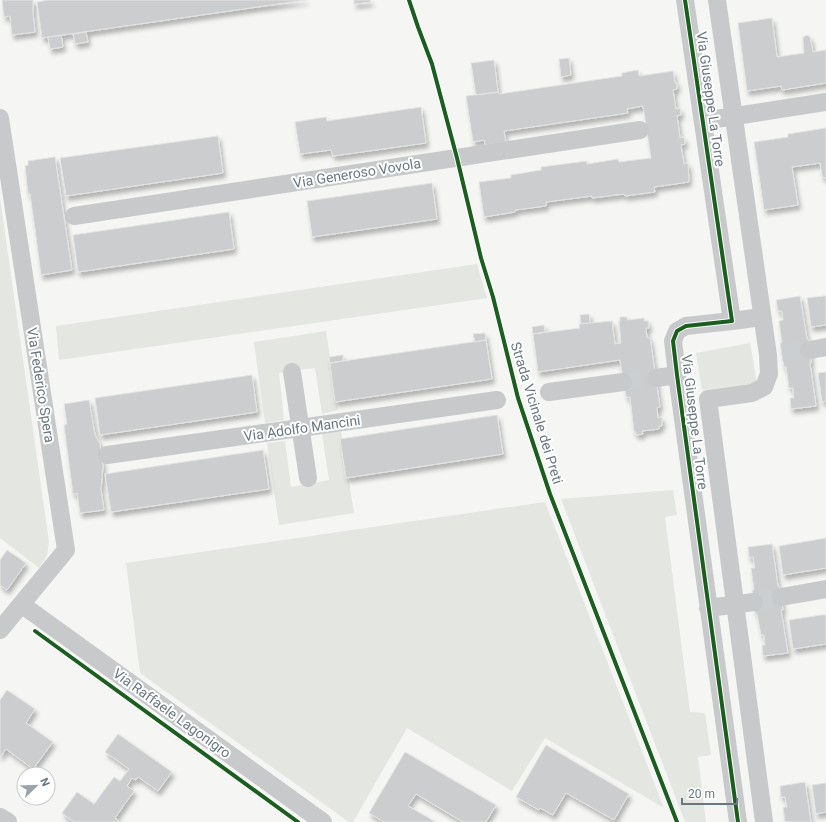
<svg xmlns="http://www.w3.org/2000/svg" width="826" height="822" viewBox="0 0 826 822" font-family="Roboto,sans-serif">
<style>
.green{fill:#e4e6e1}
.building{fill:#cccdce;stroke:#e4e4e4;filter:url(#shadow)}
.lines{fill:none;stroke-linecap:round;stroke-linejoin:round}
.minor-tunnel{stroke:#cbcfd1;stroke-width:18;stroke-dasharray:18 9;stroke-linecap:butt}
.minor{stroke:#c7c9ca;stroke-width:18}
.cycleway-casing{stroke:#fff;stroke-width:6}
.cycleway{stroke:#1b5e20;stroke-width:4}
.labels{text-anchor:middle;stroke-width:4;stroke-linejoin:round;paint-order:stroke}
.street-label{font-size:14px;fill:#687780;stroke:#fff}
</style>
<defs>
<filter id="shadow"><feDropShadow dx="2.5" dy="4.5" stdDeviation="2" flood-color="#0004"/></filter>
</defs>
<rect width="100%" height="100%" fill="#f5f5f4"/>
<!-- green -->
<path class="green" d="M 0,198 L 49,542 L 47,556 L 39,568 L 0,538 Z
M 477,264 L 487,298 L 59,360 L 56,326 Z
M 326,331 L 338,410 L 322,414 L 315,368 L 279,373 L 284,420 L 265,423 L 254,342 Z
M 750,343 L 757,383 L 702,390 L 696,353 Z
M 341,431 L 354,513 L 279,525 L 267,443 L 285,441 L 291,487 L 329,480 L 322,434 Z
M 673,490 L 677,515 L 665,517 L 690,712 L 705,713 L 711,755 L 698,757 L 706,822 L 685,822 L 561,499 Z
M 545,502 L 664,808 L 545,738 L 512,791 L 407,728 L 353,822 L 349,822 L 140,673 L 126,563 Z"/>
<!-- building -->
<path class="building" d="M 2,0 L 33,0 L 33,13 L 35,32 L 12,35 L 10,16 L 4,17 Z
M 48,0 L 306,0 L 42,38 L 37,2 Z
M 354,0 L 370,0 L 371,2 L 354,4 Z
M 772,18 L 777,57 L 804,53 L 803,40 L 803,37 L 807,35 L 810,37 L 813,52 L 826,50 L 826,83 L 782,90 L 781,86 L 747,91 L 738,23 Z
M 86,32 L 88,42 L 75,44 L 73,34 Z
M 61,35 L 63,47 L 50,49 L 48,37 Z
M 569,58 L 571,75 L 561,77 L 559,59 Z
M 494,60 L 498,92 L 476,95 L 471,63 Z
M 638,70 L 639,76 L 673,71 L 675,83 L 677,83 L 677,89 L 673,90 L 676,109 L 680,108 L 681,115 L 677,116 L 680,138 L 684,137 L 685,144 L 681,145 L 684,164 L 688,163 L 689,182 L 654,187 L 655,192 L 625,196 L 624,194 L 592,198 L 592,196 L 546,202 L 546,206 L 515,210 L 515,212 L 484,217 L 479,182 L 510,178 L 511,178 L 511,175 L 541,170 L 541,167 L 587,161 L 587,164 L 618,159 L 619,162 L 651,158 L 643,106 L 627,109 L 628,113 L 504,131 L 506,142 L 485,145 L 484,140 L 473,142 L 466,96 L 498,92 L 499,94 L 622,76 L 622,73 Z
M 421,107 L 426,143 L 333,156 L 331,150 L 300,154 L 295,122 L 326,117 L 327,121 Z
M 826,128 L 826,178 L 824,178 L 822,176 L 820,163 L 792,167 L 798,205 L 764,210 L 754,142 L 788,137 L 788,134 Z
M 218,136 L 223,173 L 66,196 L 60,158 Z
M 55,157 L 72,270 L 41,275 L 35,229 L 30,194 L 28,194 L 25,166 L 28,165 L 28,161 Z
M 432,183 L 437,219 L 312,237 L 307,201 Z
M 229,212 L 234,249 L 78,272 L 73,235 Z
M 800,296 L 807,339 L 808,339 L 809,341 L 811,363 L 810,363 L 816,406 L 791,409 L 790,398 L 794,398 L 793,388 L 789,388 L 786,367 L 784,367 L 780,343 L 782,343 L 779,321 L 783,320 L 782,311 L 778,311 L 776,300 Z
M 824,296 L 826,296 L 826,325 L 811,327 L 807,298 Z
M 589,314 L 590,323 L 581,324 L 580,315 Z
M 620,317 L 627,317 L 627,320 L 644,318 L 644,321 L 648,321 L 649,328 L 646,328 L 647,338 L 650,338 L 660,407 L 657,408 L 658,418 L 662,417 L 662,426 L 659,426 L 659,429 L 642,431 L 643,434 L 636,435 L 636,432 L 634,432 L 630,397 L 626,397 L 620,360 L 538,372 L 533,334 L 580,328 L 579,324 L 612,321 L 615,344 L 621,343 L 619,321 L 620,321 Z
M 544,325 L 545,332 L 533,334 L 532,327 Z
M 485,333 L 486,340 L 475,342 L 473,334 Z
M 486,340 L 492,379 L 335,402 L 330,363 Z
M 343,355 L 343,361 L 330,363 L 329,357 Z
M 826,372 L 826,401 L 822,402 L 818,373 Z
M 252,375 L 257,412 L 100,435 L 95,398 Z
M 89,400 L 95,435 L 100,444 L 103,467 L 101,490 L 104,510 L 80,513 L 77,493 L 73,494 L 64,425 L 67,424 L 64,404 Z
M 497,415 L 503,454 L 346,478 L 340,439 Z
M 263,450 L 269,489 L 111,512 L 105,474 Z
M 826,538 L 826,568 L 783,575 L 779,546 Z
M 772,544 L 778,586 L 779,586 L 783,610 L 781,610 L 788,653 L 763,656 L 762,645 L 765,645 L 764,635 L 761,635 L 757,614 L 756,614 L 755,612 L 753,594 L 752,590 L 754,590 L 751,568 L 755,568 L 753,557 L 749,558 L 748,547 Z
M 7,550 L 26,563 L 7,590 L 0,585 L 0,560 Z
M 821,615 L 826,615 L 826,644 L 793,649 L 789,620 Z
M 7,690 L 35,709 L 26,723 L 53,742 L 33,769 L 6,749 L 0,757 L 0,700 Z
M 118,734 L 172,772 L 158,791 L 138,777 L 136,780 L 132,778 L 127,786 L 134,791 L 115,818 L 120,822 L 74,822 L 62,813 L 77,792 L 94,804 L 114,777 L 120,781 L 129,769 L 105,752 Z
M 546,745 L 629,794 L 614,820 L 566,793 L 553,815 L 540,808 L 539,810 L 516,797 Z
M 405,752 L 496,805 L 486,822 L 463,822 L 416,794 L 408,806 L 436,822 L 384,822 L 369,813 Z
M 805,782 L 811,822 L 785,822 L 783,807 L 787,807 L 785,797 L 781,797 L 780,786 Z
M 826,783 L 826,812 L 816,814 L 812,785 Z"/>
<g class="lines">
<!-- minor-tunnel -->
<path class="minor-tunnel" d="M 782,353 L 809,350
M 623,382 L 656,378
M 754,602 L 781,597"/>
<!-- minor -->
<path class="minor" d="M 685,0 L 732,321 L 686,326 L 677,331 L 673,341 L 677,375 L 738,822
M 717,0 L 768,355 L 769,374 L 764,387 L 752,393 L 708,399 L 764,822
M 0,118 L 66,550 L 0,630
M 703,121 L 826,102
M 74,216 L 640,130
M 732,321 L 762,317
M 809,350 L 826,347
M 292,372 L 308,478
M 656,378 L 677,375
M 549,392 L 623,382
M 107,455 L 300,428 L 497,400
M 781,597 L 826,589
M 21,604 L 323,822
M 708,608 L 754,602
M 0,817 L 8,822"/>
<!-- cycleway casing -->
<g class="cycleway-casing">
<path id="cycleway" d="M 409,0 L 418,27 L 432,64 L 457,158 L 481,258 L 493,297 L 518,398 L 550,494 L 677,822
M 685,0 L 732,321 L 686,326 L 677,331 L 673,341 L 677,375 L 738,822
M 35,631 L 298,822"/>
</g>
<!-- cycleway -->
<use href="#cycleway" class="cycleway"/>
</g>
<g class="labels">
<!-- street labels -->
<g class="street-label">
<text transform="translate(711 99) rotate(82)" y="5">Via Giuseppe La Torre</text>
<text transform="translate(357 173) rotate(-9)" y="5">Via Generoso Vovola</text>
<text transform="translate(41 385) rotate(81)" y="5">Via Federico Spera</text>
<text transform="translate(537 413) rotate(73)" y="5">Strada Vicinale dei Preti</text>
<text transform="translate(695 422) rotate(83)" y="5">Via Giuseppe La Torre</text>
<text transform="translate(302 428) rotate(-8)" y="5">Via Adolfo Mancini</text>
<text transform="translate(172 713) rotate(36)" y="5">Via Raffaele Lagonigro</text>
</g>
</g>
<!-- north arrow -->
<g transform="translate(36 786) rotate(67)"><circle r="19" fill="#ffffff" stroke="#c3c9cc"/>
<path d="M0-3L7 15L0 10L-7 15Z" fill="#99a3a9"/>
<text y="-6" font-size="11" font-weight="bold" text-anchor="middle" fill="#687780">N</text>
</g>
<!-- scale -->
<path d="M682 798v6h55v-6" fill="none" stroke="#687780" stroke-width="2"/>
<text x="688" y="798" font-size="12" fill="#687780" stroke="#ffffff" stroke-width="3" paint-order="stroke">20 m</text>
</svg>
